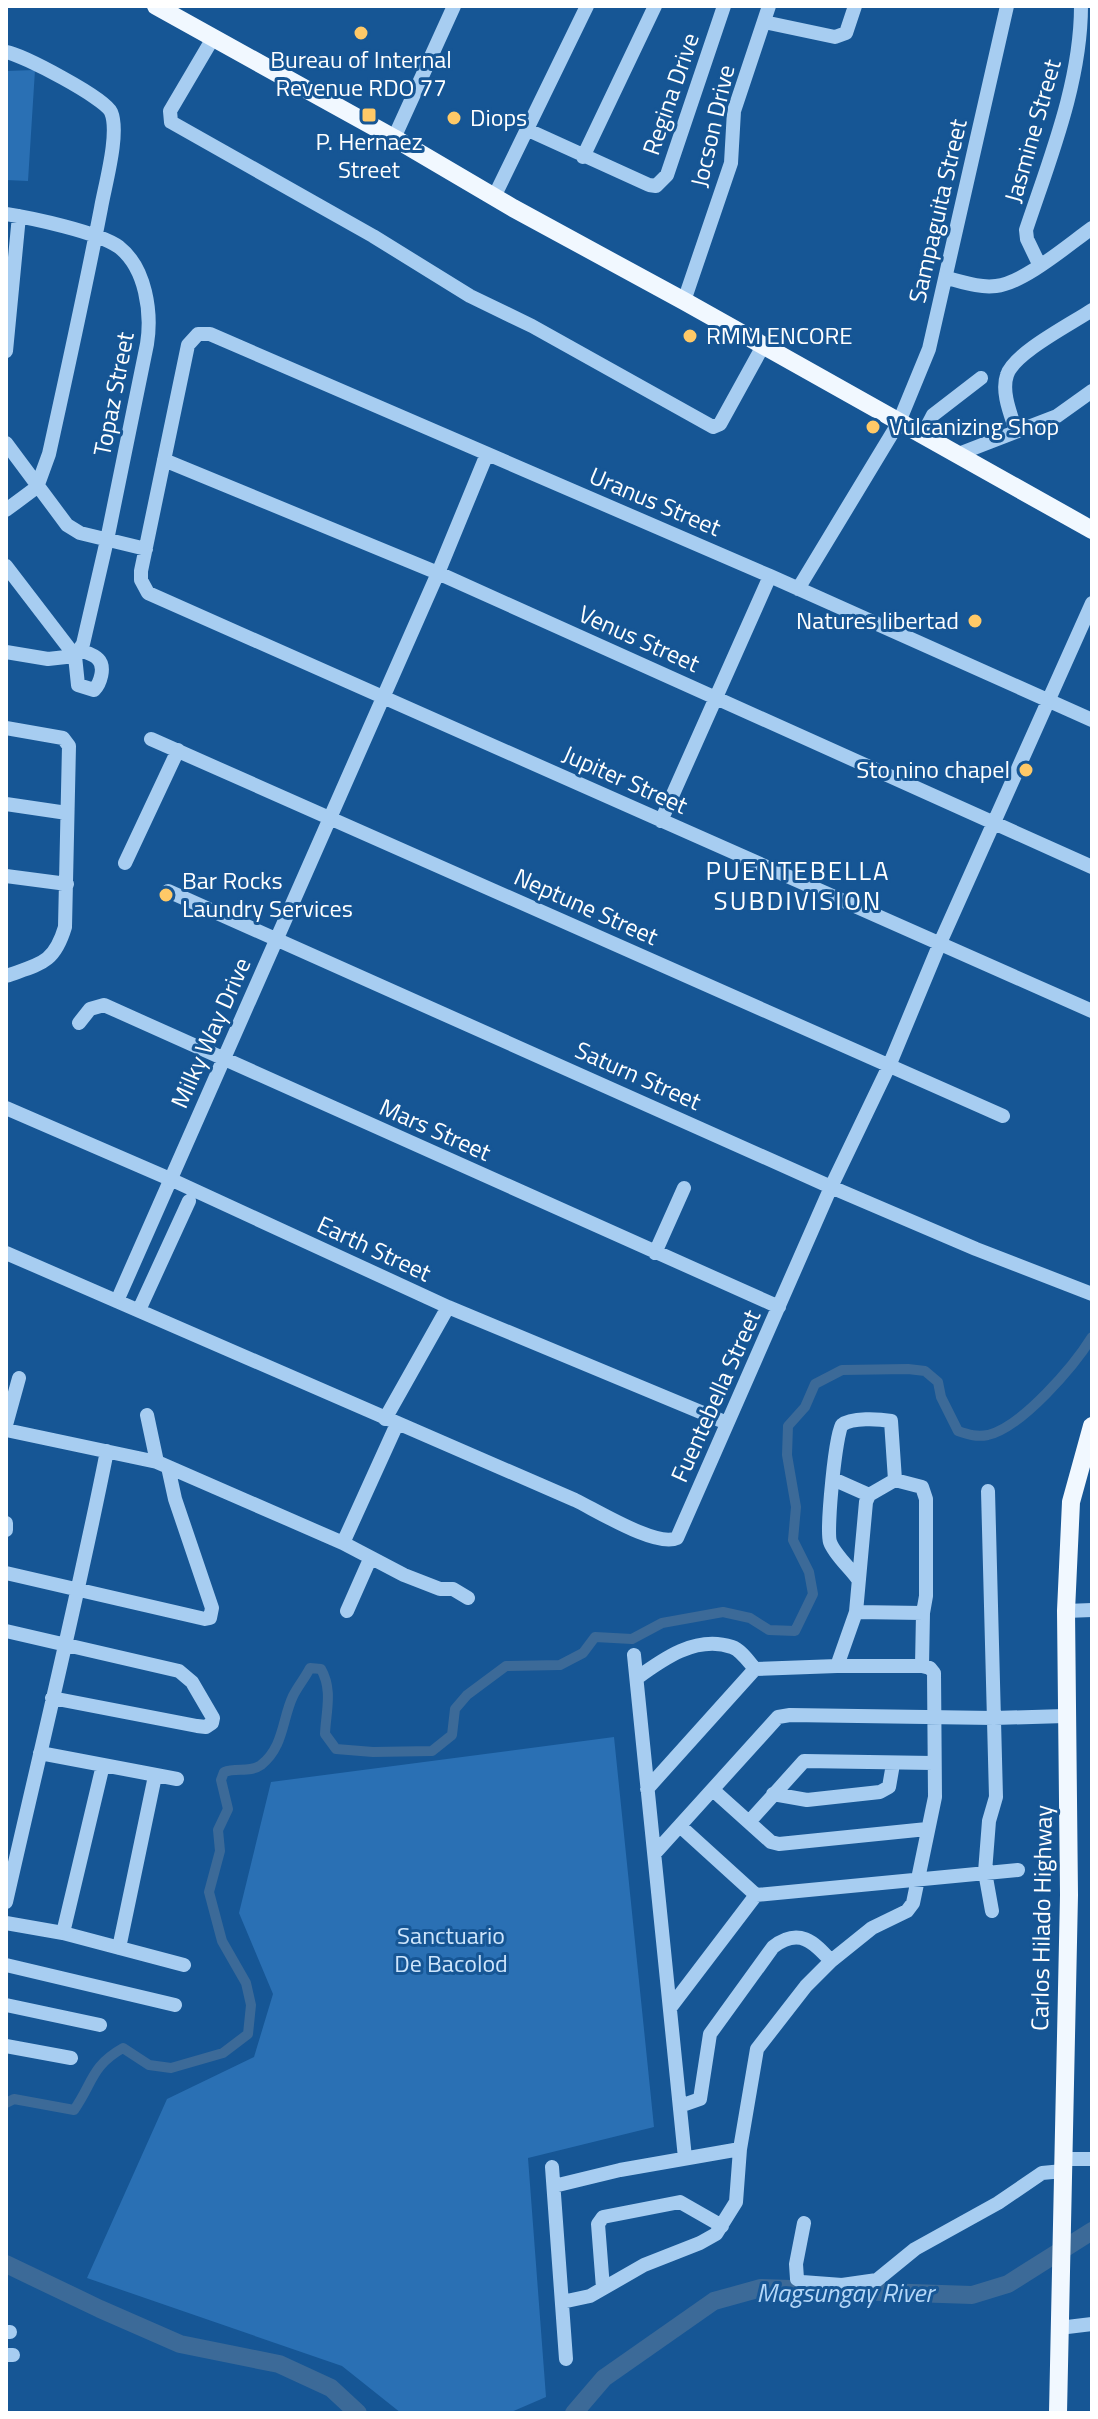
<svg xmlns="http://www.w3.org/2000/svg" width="1098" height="2419" viewBox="0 0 1098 2419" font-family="'Titillium Web',sans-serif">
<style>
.green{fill:#2a70b4}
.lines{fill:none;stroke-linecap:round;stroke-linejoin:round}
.canal{stroke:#3c6a98;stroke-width:10}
.river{stroke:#3c6a98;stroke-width:18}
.minor{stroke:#a7cdf1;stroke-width:14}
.major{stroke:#f1f8ff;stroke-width:18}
.poi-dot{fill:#ffc967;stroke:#165695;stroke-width:3}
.labels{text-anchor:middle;stroke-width:6;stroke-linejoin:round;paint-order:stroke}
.poi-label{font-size:24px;fill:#fff;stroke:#165695;text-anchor:start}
.street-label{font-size:24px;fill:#fff;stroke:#165695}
.park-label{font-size:24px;fill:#cfe6fc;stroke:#165695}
.neighbourhood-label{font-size:26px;letter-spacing:2px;fill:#fff;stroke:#165695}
.water-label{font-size:26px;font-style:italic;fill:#b4d7f8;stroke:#165695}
</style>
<rect width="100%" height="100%" fill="#165695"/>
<!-- green -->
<path class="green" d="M 35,70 L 28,181 L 6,180 L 6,71 Z
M 614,1737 L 654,2127 L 528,2158 L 546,2397 L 509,2413 L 401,2413 L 342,2366 L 87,2278 L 167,2099 L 254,2057 L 273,1994 L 239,1913 L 271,1782 Z"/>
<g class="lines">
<!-- canal -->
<path class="canal" d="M 6,2103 L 14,2099 L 74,2110 C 93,2083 91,2066 123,2048 L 149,2065 L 171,2068 L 223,2053 L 248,2034 L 251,2005 L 246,1983 L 222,1941 L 209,1892 L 220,1851 L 218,1830 L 228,1809 L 221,1780 L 224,1772 C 236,1767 250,1773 261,1765 C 284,1747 282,1719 293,1696 C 298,1686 305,1678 310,1668 L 321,1669 C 333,1690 326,1711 325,1734 L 336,1749 L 373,1752 L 432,1751 L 452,1735 L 455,1709 L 467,1695 L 506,1666 L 560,1665 L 583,1653 L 595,1637 L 632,1639 L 662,1623 L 723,1612 L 750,1618 L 769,1630 L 795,1631 L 813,1594 L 809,1572 L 793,1540 L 796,1507 L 787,1455 L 788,1426 L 805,1407 L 815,1384 L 842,1370 L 908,1369 L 925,1371 L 938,1382 L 941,1397 L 958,1431 C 969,1435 977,1437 988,1435 C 1022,1427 1074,1366 1092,1337"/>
<!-- river -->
<path class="river" d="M 6,2264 L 100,2309 L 180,2344 L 279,2364 L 331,2388 L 358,2413
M 574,2413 L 604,2378 L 714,2301 L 761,2288 L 972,2295 L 1008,2284 L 1092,2231"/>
<!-- minor -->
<path class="minor" d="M 764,22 L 835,37 L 846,33 L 855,6
M 213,38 L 170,111 L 171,122 L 373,236 L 470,296 L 532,326 L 713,427 L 720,424 L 763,346
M 6,52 C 23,55 105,98 111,112 C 120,133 105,185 101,208 C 85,291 67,372 49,454 L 37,487 L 6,510
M 528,130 L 649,185 L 656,186 L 667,175 L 724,6
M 394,138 L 454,6
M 583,157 L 655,6
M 494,197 L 587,6
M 6,214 C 32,218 98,232 119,247 C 146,268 152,313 147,344 L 107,540 L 83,644 L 75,656
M 1039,264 L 1027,239 L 1026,230 C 1050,158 1081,82 1081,6
M 947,278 C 963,282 979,288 996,286 C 1024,283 1068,245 1092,228
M 684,301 L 731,163 L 734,111 L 769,6
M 6,351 L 19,216
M 1016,431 C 1011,415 1001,392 1007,375 C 1014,353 1071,324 1092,310
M 922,436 L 933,415 L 981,378
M 6,443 L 67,525 L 80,533 L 146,549
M 956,455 L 1057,416 L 1092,391
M 164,460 L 438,573 L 1092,867
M 6,566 L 75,656 L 78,685 L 94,690 C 100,684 106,667 98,659 C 95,655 85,652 80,650
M 798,589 L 899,422 L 929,349 L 1007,6
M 6,652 L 48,659 L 75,656
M 1092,720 L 770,576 L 210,334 L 198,334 L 188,345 L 141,571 L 141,580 L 148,593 L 1092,1011
M 6,728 L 63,738 L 69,746 L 65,927 C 54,964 40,964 6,976
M 151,739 L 1003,1116
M 6,804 L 67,813
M 661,821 L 770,576
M 125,863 L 178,750
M 6,876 L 67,884
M 168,891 L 831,1187 L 976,1249 L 1092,1294
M 79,1023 L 90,1009 L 104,1005 L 779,1307
M 6,1108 L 170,1179 L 448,1307 L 727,1423
M 6,1253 L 575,1500 C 596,1510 657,1548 677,1538 L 831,1187 L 889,1066 L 940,943 L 1092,603
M 655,1253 L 684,1188
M 117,1301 L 438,573 L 487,454
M 139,1310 L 189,1201
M 147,1415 L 157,1462
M 385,1419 L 448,1307
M 6,1425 L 19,1378
M 6,1430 L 157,1462 L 343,1543 L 404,1575 L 440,1589 L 453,1589 L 468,1598
M 833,1479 L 869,1495
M 988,1491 L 996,1797 L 989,1821 L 985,1872 L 992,1911
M 6,1523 L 6,1530
M 343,1543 L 397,1424
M 6,1573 L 205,1619 L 210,1618 L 212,1608 L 175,1499 L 168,1467
M 857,1578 C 850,1568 834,1554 830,1542 C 826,1530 836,1430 842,1425 C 851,1417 880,1419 891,1421 L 895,1480
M 347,1611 L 370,1559
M 1066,1611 L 1092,1610
M 856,1612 L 923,1613
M 6,1631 L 179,1671 L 192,1682 L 213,1718 L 212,1723 L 206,1727 L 197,1726 L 52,1698
M 634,1655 L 685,2158
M 837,1666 L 856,1612 L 866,1502 L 869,1495 L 895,1480 L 922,1487 L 926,1499 L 926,1596 L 923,1613 L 922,1666
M 637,1678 C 663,1659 696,1635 732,1647 C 741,1650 749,1662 755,1669
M 40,1753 L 177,1779
M 713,1790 L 771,1842 L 779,1844 L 927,1829
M 773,1794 L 807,1800 L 880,1792 L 889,1787 L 893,1764
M 749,1822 L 804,1761 L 933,1763
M 680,1826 L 756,1895
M 655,1853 L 778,1717 L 790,1715 L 994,1718 L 1065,1716
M 6,1902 C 40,1752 77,1602 107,1451
M 6,1923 L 63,1933 L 184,1965
M 63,1933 L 103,1765
M 119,1948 L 155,1776
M 6,1965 L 175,2005
M 6,2005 L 100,2025
M 670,2008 L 756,1895 L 1018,1870
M 6,2046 L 71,2058
M 680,2106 L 700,2099 L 710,2034 L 773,1947 C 799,1927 814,1942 831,1961
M 1062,2159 L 1092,2159
M 552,2167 L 566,2359
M 554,2186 L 620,2170 L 740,2149
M 804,2223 L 796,2264 L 797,2279 L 802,2282 L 842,2285 L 877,2280 L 915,2249 L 998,2203 L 1042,2173 L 1063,2171
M 603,2288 L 598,2224 L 603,2217 L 680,2202 L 722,2226
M 562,2302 L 590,2296 L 644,2265 L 700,2243 L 716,2234 L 736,2202 L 740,2149 L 757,2049 L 806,1986 L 831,1961 L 872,1928 L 907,1911 L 913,1903 L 935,1797 L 934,1673 L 930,1668 L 922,1666 L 837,1666 L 755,1669 L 647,1789
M 1059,2328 L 1092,2324
M 6,2332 L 10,2332
M 6,2355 L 13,2355"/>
<!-- major -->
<path class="major" d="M 156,6 L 394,138 L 513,208 L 684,301 L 1092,530
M 1058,2413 L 1069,1895 L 1066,1611 L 1071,1502 L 1092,1426"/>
</g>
<!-- markers -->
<g class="poi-dot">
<circle cx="361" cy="33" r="8"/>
<rect x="361" y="107" width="16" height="16" rx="4"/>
<circle cx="454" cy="118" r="8"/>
<circle cx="690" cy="336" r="8"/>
<circle cx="873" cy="427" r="8"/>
<circle cx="975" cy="621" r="8"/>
<circle cx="1026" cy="770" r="8"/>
<circle cx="166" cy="895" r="8"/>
</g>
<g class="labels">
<!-- poi labels -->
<g class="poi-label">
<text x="361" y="68" text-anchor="middle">Bureau of Internal<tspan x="361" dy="28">Revenue RDO 77</tspan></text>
<text x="470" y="126">Diops</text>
<text x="369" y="150" text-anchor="middle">P. Hernaez<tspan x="369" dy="28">Street</tspan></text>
<text x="706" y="344">RMM ENCORE</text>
<text x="889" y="435">Vulcanizing Shop</text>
<text x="959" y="629" text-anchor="end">Natures libertad</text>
<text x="1010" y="778" text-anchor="end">Sto nino chapel</text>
<text x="182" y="889">Bar Rocks<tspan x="182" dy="28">Laundry Services</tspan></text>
</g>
<!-- street labels -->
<g class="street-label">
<text transform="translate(671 94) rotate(-71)" y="8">Regina Drive</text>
<text transform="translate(713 126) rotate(-77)" y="8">Jocson Drive</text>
<text transform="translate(1033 131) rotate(-74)" y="8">Jasmine Street</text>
<text transform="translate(938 211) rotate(-77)" y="8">Sampaguita Street</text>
<text transform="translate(114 394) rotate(-79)" y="8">Topaz Street</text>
<text transform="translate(655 502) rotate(23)" y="8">Uranus Street</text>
<text transform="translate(639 639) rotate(24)" y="8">Venus Street</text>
<text transform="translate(625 780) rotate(24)" y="8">Jupiter Street</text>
<text transform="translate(586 907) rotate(24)" y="8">Neptune Street</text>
<text transform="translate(211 1033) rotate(-66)" y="8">Milky Way Drive</text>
<text transform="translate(638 1076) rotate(24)" y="8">Saturn Street</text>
<text transform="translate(435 1130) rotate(24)" y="8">Mars Street</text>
<text transform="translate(374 1249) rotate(25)" y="8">Earth Street</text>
<text transform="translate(716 1396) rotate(-66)" y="8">Fuentebella Street</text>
<text transform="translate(1042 1918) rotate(-89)" y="8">Carlos Hilado Highway</text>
</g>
<!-- park labels -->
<g class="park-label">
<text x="451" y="1944">Sanctuario<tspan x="451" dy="28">De Bacolod</tspan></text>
</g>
<!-- neighbourhood labels -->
<g class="neighbourhood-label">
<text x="798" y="880">PUENTEBELLA<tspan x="798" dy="30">SUBDIVISION</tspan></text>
</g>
<!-- water labels -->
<g class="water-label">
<text x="845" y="2302">Magsungay River</text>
</g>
</g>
<!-- border -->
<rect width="1098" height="2419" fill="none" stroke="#ffffff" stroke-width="16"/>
</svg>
